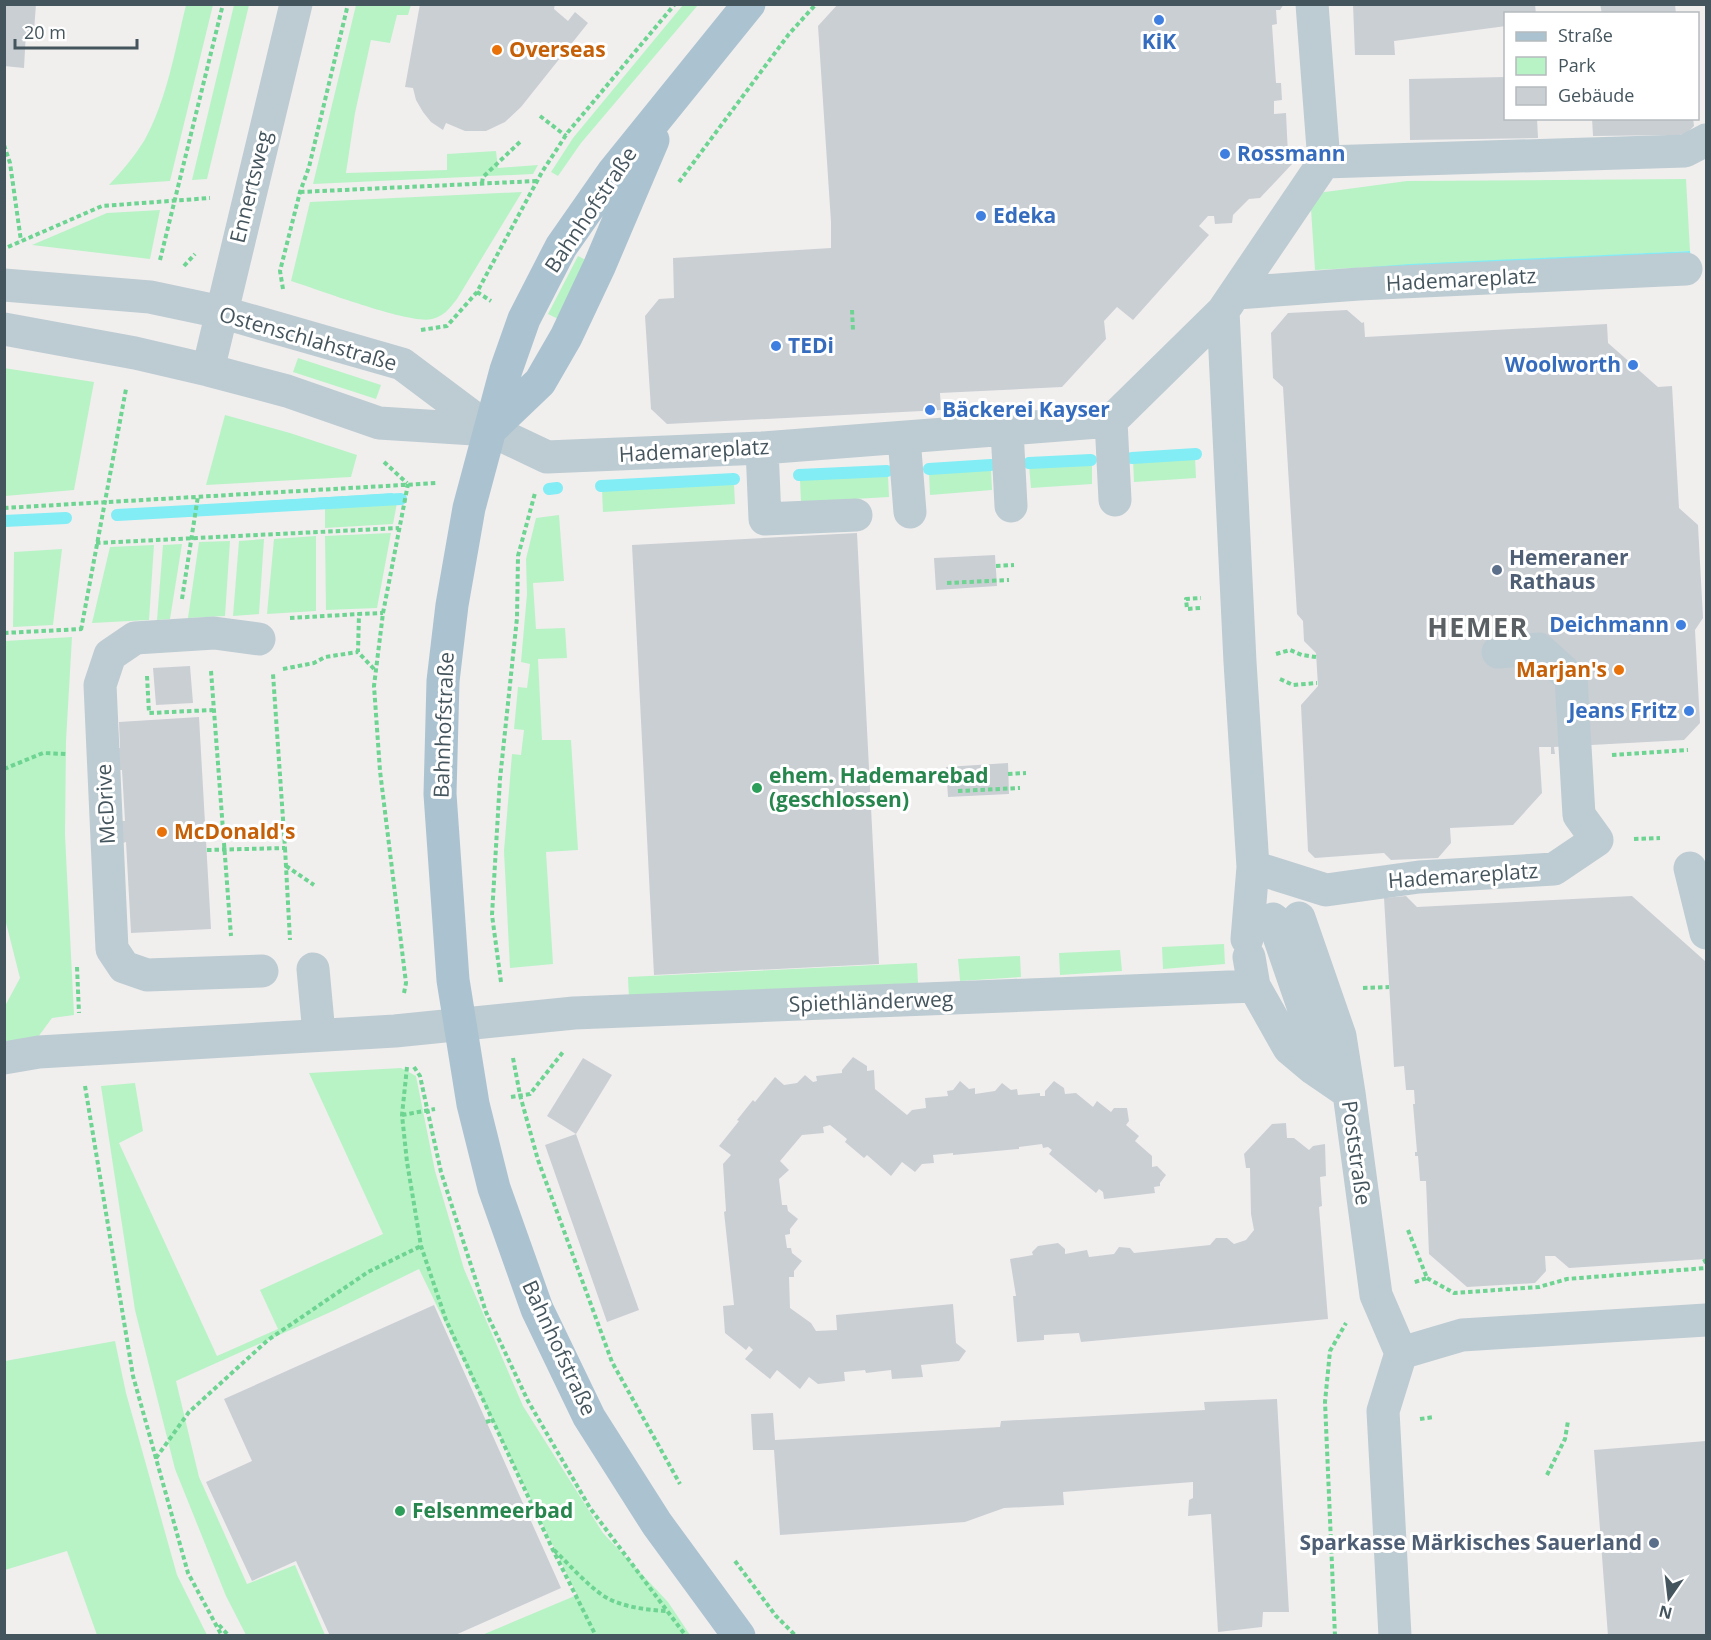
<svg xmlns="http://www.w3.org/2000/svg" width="1711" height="1640" viewBox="0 0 1711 1640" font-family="'Open Sans',sans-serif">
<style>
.green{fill:#b8f3c6}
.water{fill:#82edf4}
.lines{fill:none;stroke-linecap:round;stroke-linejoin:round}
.stream{stroke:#82edf4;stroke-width:12}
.building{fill:#cacfd4}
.path{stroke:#6dd492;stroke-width:4;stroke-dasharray:4.5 3;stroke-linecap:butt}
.minor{stroke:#bdccd2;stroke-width:33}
.major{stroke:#abc3d0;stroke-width:33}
.shop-dot{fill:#3f7fe0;stroke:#fff;stroke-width:2}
.food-dot{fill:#e8710a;stroke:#fff;stroke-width:2}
.service-dot{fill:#5c6f8a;stroke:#fff;stroke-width:2}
.leisure-dot{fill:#2e9e5b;stroke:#fff;stroke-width:2}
.labels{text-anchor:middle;stroke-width:6;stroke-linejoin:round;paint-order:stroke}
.shop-label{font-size:21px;font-weight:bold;fill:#366cbe;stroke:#fff;text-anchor:start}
.food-label{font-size:21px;font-weight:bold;fill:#c56008;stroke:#fff;text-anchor:start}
.street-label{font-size:21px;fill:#45555d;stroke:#fff}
.service-label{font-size:21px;font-weight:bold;fill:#4e5e75;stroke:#fff;text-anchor:start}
.leisure-label{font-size:21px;font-weight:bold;fill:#27864d;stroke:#fff;text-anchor:start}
.district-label{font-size:27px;font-weight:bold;letter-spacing:1.5px;fill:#5a6064;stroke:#fff}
</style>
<rect width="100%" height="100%" fill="#f1eeee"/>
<!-- green -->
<path class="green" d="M 186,5 L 213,5 L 170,181 L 109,185 C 122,171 134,157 144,141 C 167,100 175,50 186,5 Z
M 234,5 L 249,5 L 207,179 L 192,180 Z
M 356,5 L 411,5 L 408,15 L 397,15 L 390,43 L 371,40 L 355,113 L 346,173 L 447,170 L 447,154 L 496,151 L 498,168 L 538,165 L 533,174 L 313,184 Z
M 683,5 L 698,5 L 581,143 L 558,176 L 551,172 L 573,138 Z
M 1686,179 L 1690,251 L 1315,270 L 1310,194 L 1407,181 Z
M 522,192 L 457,299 C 449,309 444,316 432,319 C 411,325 317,289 291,281 L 310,202 Z
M 160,210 L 150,259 L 32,245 L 107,213 Z
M 578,256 L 590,262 L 560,320 L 548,314 Z
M 298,358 L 381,385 L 376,399 L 293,372 Z
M 4,368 L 94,382 L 74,490 L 5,496 Z
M 225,415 L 290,433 L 357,455 L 351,477 L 206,485 Z
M 1195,457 L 1196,478 L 1134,482 L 1133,460 Z
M 1092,463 L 1092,484 L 1031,488 L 1029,466 Z
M 991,469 L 992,490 L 930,495 L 929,473 Z
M 888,476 L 889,497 L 801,502 L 800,480 Z
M 734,484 L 735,504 L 603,512 L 602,490 Z
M 397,503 L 393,524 L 325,528 L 325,507 Z
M 559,515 L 564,581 L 533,583 L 536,629 L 565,628 L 567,658 L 538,659 L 542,740 L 571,740 L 578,850 L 546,852 L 553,964 L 510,968 L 504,851 L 512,754 L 521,755 L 524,730 L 514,729 L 518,687 L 527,688 L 530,664 L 521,662 L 527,594 L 526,559 L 536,518 Z
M 391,533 L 377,608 L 326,610 L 325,536 Z
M 316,536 L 316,611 L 267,614 L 274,539 Z
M 264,539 L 259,614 L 233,616 L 239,541 Z
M 230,541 L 225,616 L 188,618 L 199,542 Z
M 182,544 L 170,619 L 157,620 L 163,545 Z
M 154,545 L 149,620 L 92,623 L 110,547 Z
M 62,549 L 53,625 L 13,627 L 14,552 Z
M 72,637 L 66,741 L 65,835 L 74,1015 L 52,1018 L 38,1037 L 5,1042 L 5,1006 L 20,978 L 4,915 L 5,641 Z
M 1224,944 L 1225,964 L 1163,969 L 1162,947 Z
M 1120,950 L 1122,971 L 1060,975 L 1059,953 Z
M 1020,956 L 1021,977 L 960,981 L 958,959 Z
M 917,963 L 918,983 L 629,999 L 628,977 Z
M 401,1068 L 416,1076 L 435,1171 L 464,1269 L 523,1406 L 603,1533 L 668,1602 L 690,1635 L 482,1635 L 577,1595 L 419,1269 L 335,1310 L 176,1381 L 199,1477 L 247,1584 L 295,1565 L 325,1635 L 246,1635 L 226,1596 L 175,1469 L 135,1310 L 101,1086 L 135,1083 L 143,1131 L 119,1143 L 217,1356 L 278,1329 L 260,1290 L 383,1234 L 309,1073 Z
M 115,1341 L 126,1393 L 177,1575 L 207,1635 L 97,1635 L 67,1551 L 5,1570 L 5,1361 Z"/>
<!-- water -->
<path class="water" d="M 1690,251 L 1691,258 L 1370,271 L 1370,267 L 1410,264 Z
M 887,466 L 887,471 L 799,475 L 799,471 Z
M 734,475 L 734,479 L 601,486 L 601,482 Z
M 393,493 L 391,499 L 201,510 L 202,505 Z
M 68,513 L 66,518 L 5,521 L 5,516 Z"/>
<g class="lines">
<!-- stream -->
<path class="stream" d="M 1132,458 L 1196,454
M 1029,463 L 1091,460
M 929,469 L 991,465
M 799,475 L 887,471
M 601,486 L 734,479
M 549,489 L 557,488
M 117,515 L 401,499
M 4,521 L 66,518"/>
</g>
<!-- building -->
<path class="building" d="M 4,4 L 36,4 L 34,31 L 26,31 L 24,68 L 4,66 Z
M 420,4 L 555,4 L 554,9 L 568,21 L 575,12 L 588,23 L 521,107 L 505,122 L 486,131 L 465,131 L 446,123 L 443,130 L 431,122 L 423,112 L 416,100 L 413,88 L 405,87 Z
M 838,4 L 1284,4 L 1280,10 L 1276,10 L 1277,24 L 1272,25 L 1276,83 L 1281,83 L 1282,100 L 1274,101 L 1274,114 L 1286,113 L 1288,155 L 1286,158 L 1293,163 L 1260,198 L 1249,199 L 1233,215 L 1232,223 L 1215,224 L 1214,216 L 1208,216 L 1199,226 L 1209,235 L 1133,320 L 1117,307 L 1104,321 L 1106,339 L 1062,387 L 940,393 L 941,410 L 667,424 L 651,409 L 645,316 L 659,299 L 674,298 L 673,258 L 831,248 L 831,222 L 818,26 Z
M 1353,4 L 1535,4 L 1536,14 L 1506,14 L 1506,26 L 1394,41 L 1395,55 L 1355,55 Z
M 1600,4 L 1675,4 L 1676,14 L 1602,14 Z
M 1506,77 L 1506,118 L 1537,118 L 1538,138 L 1410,140 L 1409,79 Z
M 1592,118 L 1693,118 L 1694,126 L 1686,134 L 1679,135 L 1593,136 Z
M 1347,310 L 1362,323 L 1364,322 L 1365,337 L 1607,324 L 1608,343 L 1658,387 L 1672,386 L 1679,508 L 1698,525 L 1703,618 L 1695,630 L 1700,723 L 1684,740 L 1554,747 L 1555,754 L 1551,754 L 1551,747 L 1539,747 L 1542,793 L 1513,825 L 1450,828 L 1451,843 L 1438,858 L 1391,860 L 1384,853 L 1315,858 L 1308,851 L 1301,705 L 1318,686 L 1316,653 L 1304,641 L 1303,621 L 1297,614 L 1283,387 L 1273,378 L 1271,333 L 1288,313 Z
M 857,533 L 879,964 L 654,975 L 632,545 Z
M 995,555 L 997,586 L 936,590 L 934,558 Z
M 190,666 L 193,703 L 156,705 L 153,668 Z
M 199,717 L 211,929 L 131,933 L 126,842 L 123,843 L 118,821 L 125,821 L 122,770 L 115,770 L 114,749 L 120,748 L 119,722 Z
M 1008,763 L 1009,794 L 948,797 L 946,767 Z
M 1406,896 L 1417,907 L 1632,896 L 1705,961 L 1706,1259 L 1569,1268 L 1555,1256 L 1545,1256 L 1546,1271 L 1535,1283 L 1467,1287 L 1429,1254 L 1426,1181 L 1420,1181 L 1418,1156 L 1415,1156 L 1415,1152 L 1417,1152 L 1413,1104 L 1415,1104 L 1414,1090 L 1406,1090 L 1404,1066 L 1394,1067 L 1384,898 Z
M 853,1057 L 867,1066 L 867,1071 L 874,1070 L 875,1089 L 907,1115 L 912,1110 L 926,1108 L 925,1098 L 948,1096 L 947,1091 L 953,1090 L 960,1081 L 969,1089 L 975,1088 L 975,1094 L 995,1091 L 1002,1083 L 1011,1090 L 1017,1089 L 1018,1095 L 1040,1093 L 1040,1096 L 1045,1096 L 1045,1091 L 1054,1081 L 1064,1088 L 1065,1094 L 1076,1093 L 1093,1107 L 1097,1101 L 1111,1112 L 1114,1108 L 1127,1108 L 1129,1121 L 1126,1125 L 1139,1136 L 1135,1141 L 1152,1156 L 1152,1167 L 1157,1166 L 1166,1175 L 1160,1183 L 1160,1186 L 1154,1187 L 1155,1193 L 1104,1199 L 1103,1192 L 1099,1189 L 1096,1193 L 1049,1154 L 1052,1150 L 1048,1147 L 1043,1148 L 1042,1144 L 1019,1147 L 1019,1149 L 953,1155 L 953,1153 L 933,1155 L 934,1163 L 922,1164 L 915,1172 L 902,1162 L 891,1176 L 867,1155 L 864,1158 L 845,1142 L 847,1139 L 830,1125 L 823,1127 L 824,1133 L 802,1135 L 780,1161 L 789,1170 L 779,1179 L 782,1205 L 787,1205 L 788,1211 L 798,1219 L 790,1229 L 790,1234 L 785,1235 L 787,1248 L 791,1248 L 792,1253 L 802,1261 L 794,1271 L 794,1277 L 789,1277 L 790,1308 L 811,1323 L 816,1331 L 837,1330 L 836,1315 L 953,1304 L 956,1343 L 966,1351 L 959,1361 L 921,1365 L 923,1377 L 892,1379 L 891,1370 L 866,1373 L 865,1370 L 844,1372 L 845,1381 L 818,1384 L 809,1377 L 800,1389 L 777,1370 L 770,1379 L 745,1359 L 753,1350 L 749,1346 L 746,1350 L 725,1333 L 723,1306 L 734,1305 L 724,1212 L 726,1211 L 723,1164 L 731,1155 L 719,1146 L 739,1121 L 737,1120 L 753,1100 L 755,1102 L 775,1077 L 784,1085 L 797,1083 L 805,1075 L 813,1082 L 817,1081 L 816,1076 L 842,1073 L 842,1070 Z
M 583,1058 L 612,1075 L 576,1134 L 547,1116 Z
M 1286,1123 L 1287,1138 L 1294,1138 L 1309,1150 L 1313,1146 L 1325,1144 L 1326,1176 L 1320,1177 L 1322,1206 L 1319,1207 L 1328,1319 L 1081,1342 L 1079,1333 L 1044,1335 L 1044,1340 L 1017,1342 L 1013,1296 L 1016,1296 L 1010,1259 L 1033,1255 L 1032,1252 L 1038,1246 L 1058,1243 L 1065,1249 L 1065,1254 L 1087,1250 L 1089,1257 L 1114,1254 L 1119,1247 L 1130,1248 L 1134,1253 L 1210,1245 L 1216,1238 L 1227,1238 L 1234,1244 L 1246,1240 L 1254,1230 L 1251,1214 L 1250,1168 L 1246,1168 L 1244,1154 L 1272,1124 Z
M 576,1134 L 639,1310 L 607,1322 L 545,1145 Z
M 434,1305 L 561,1588 L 453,1636 L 330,1636 L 296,1561 L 252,1581 L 206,1482 L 252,1461 L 224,1399 Z
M 1277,1399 L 1289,1612 L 1263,1612 L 1262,1627 L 1218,1632 L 1211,1514 L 1188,1516 L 1189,1500 L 1193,1498 L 1193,1482 L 1063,1492 L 1064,1505 L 1004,1508 L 965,1522 L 780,1535 L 774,1450 L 753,1450 L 751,1414 L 773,1413 L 775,1440 L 1000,1427 L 1001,1421 L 1205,1410 L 1204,1402 Z
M 1706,1441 L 1706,1636 L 1608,1636 L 1594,1450 Z"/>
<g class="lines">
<!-- path -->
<path class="path" d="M 540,116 L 566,136
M 4,145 L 10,163 L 21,241
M 679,182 L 789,34 L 816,4
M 482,183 L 483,177 L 522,140
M 300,192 L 537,181
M 8,247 L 102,206 L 210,198
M 160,260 L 223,4
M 184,266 L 195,254
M 283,289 L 280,271 L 300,192 L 309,167 L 348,4
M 477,292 L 491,301
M 852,310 L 853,330
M 421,330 L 447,326 L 477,292 L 542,172 L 568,132 L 675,4
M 384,462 L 407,483
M 4,508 L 437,483
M 96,543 L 399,528
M 996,566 L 1014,565
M 947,583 L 1009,580
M 182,599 L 198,496
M 1200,608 L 1187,609 L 1186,599 L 1201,598
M 290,618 L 359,614
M 81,630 L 126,389
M 4,633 L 82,629
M 1276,654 L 1290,650 L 1302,655 L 1316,657
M 283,669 L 314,663 L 325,657 L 358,652
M 374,669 L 358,652 L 359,614 L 383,613
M 211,671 L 231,936
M 147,676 L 149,713 L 213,710
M 1280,679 L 1293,685 L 1317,683
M 1612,755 L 1688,750
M 4,769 L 43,753 L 66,754
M 1008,774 L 1026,773
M 958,791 L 1020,788
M 1634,839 L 1660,838
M 285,848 L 290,940
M 207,850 L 285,848 L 273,674
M 286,866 L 314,885
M 77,967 L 79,1013
M 501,982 L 492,915 L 500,779 L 517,618 L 518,556 L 535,493
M 1363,988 L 1389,987
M 404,993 L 406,983 L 380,771 L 374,686 L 383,613 L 408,484
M 513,1058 L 520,1095 L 538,1160 L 612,1362 L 680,1484
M 407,1067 L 402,1115 L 407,1162 L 421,1246 L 446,1320 L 552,1548 L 596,1636
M 414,1067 L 420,1076 L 441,1172 L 486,1312 L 528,1401 L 590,1508 L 686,1636
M 85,1086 L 133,1376 L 188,1573 L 222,1636
M 511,1097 L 530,1094 L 563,1052
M 402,1115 L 435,1109
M 1408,1230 L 1427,1278 L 1412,1283
M 1704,1259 L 1706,1263
M 1427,1278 L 1454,1293 L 1539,1287 L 1567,1279 L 1706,1268
M 1420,1419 L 1434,1417
M 486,1422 L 492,1420
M 156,1458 L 189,1412 L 268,1340 L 368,1272 L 421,1246
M 1547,1475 L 1565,1439 L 1568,1421
M 554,1550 C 569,1564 593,1592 611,1600 C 629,1608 648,1610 667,1611
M 735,1561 L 776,1616 L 796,1636
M 219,1625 L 229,1636
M 1335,1636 L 1325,1402 L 1330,1351 L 1346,1323"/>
<!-- minor -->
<path class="minor" d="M 1324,162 L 1685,151 L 1706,140
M 4,285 L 150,297 L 221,312 L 402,364 L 490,430 L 547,457 L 762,448 L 1111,421 L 1223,311 L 1324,162 L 1312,4
M 1237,293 L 1359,284 L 1686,269
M 1223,311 L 1240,662 L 1253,867 L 1247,939
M 4,329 L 135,353 L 208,370 L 287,391 L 379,423 L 490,430
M 208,370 L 296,4
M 1111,421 L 1115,500
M 1007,430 L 1011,506
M 904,438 L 910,512
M 762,448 L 765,519 L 856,515
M 259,639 L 214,633 L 135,638 L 110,655 L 100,685 L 112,949 L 124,967 L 147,975 L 262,971
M 1253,867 L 1326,890 L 1419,877 L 1554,869 L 1597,840 L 1579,815 L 1571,678 L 1539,649 L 1498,652
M 1690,868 L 1706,933
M 1273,919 L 1314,1038 L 1349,1093 L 1340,1036 L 1299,918
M 313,969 L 319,1034
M 1254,986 L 1289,1048 L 1314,1069 L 1349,1093 L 1376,1295 L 1401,1353
M 4,1058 L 39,1052 L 395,1031 L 574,1013 L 1254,986 L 1249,957
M 1395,1636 L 1383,1411 L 1401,1353 L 1462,1335 L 1706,1320"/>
<!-- major -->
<path class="major" d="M 490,430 L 540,382 L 566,337 L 599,267 L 653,140
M 739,1636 L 657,1524 L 589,1417 L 537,1309 L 494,1188 L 473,1104 L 453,980 L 440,794 L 443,681 L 452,605 L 469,508 L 506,370 L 524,319 L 561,247 L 614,171 L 749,4"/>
</g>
<!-- markers -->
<g class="shop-dot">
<circle cx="1159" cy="20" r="6"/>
<circle cx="1225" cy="154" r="6"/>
<circle cx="981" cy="216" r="6"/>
<circle cx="776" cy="346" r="6"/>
<circle cx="1633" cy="365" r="6"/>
<circle cx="930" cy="410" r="6"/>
<circle cx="1681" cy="625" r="6"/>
<circle cx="1689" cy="711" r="6"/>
</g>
<g class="food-dot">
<circle cx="497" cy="50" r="6"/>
<circle cx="1619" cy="670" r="6"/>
<circle cx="162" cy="832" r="6"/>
</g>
<g class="service-dot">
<circle cx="1497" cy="570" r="6"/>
<circle cx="1654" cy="1543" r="6"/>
</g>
<g class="leisure-dot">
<circle cx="757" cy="788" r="6"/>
<circle cx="400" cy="1511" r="6"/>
</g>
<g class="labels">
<!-- shop labels -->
<g class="shop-label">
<text x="1159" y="49" text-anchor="middle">KiK</text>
<text x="1237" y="161">Rossmann</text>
<text x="993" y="223">Edeka</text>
<text x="788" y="353">TEDi</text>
<text x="1621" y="372" text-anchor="end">Woolworth</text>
<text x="942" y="417">Bäckerei Kayser</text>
<text x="1669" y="632" text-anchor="end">Deichmann</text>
<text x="1677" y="718" text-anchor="end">Jeans Fritz</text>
</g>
<!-- food labels -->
<g class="food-label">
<text x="509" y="57">Overseas</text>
<text x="1607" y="677" text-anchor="end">Marjan's</text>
<text x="174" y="839">McDonald's</text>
</g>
<!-- street labels -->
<g class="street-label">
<text transform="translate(251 187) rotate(-76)" y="7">Ennertsweg</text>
<text transform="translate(591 210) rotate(-56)" y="7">Bahnhofstraße</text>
<text transform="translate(1461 280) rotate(-3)" y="7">Hademareplatz</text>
<text transform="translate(308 339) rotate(16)" y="7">Ostenschlahstraße</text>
<text transform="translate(694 451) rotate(-3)" y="7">Hademareplatz</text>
<text transform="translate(444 725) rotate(-88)" y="7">Bahnhofstraße</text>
<text transform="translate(106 804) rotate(-93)" y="7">McDrive</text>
<text transform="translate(1463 876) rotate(-4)" y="7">Hademareplatz</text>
<text transform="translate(871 1002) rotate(-2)" y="7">Spiethländerweg</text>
<text transform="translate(1356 1153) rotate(82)" y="7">Poststraße</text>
<text transform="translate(559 1348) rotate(65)" y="7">Bahnhofstraße</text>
</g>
<!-- service labels -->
<g class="service-label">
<text x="1509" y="565">Hemeraner<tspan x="1509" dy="24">Rathaus</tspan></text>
<text x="1642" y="1550" text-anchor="end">Sparkasse Märkisches Sauerland</text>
</g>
<!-- leisure labels -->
<g class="leisure-label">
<text x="769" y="783">ehem. Hademarebad<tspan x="769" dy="24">(geschlossen)</tspan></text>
<text x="412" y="1518">Felsenmeerbad</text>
</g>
<!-- district labels -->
<g class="district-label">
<text x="1478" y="637">HEMER</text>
</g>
</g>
<!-- border -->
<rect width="1711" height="1640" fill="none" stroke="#45555d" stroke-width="12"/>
<!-- legend -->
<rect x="1504" y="12" width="195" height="108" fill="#ffffff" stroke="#b5bbbe" stroke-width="1.5"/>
<rect x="1516" y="32" width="30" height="9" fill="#abc3d0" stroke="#b5bbbe" stroke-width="1.5"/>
<text x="1558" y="42" font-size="18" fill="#45555d">Straße</text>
<rect x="1516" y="57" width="30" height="18" fill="#b8f3c6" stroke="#b5bbbe" stroke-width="1.5"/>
<text x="1558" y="72" font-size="18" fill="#45555d">Park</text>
<rect x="1516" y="87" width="30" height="18" fill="#cacfd4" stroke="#b5bbbe" stroke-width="1.5"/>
<text x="1558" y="102" font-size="18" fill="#45555d">Gebäude</text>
<!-- north arrow -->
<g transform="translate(1669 1598) rotate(194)" stroke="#ffffff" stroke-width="4.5" paint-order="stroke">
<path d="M0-4.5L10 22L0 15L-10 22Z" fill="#45555d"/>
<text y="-9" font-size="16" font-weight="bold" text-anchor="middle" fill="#45555d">N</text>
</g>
<!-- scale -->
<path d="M15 39v9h122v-9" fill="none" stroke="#45555d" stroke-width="3"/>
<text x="24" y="39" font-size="18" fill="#45555d" stroke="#ffffff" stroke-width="4.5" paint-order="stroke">20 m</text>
</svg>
